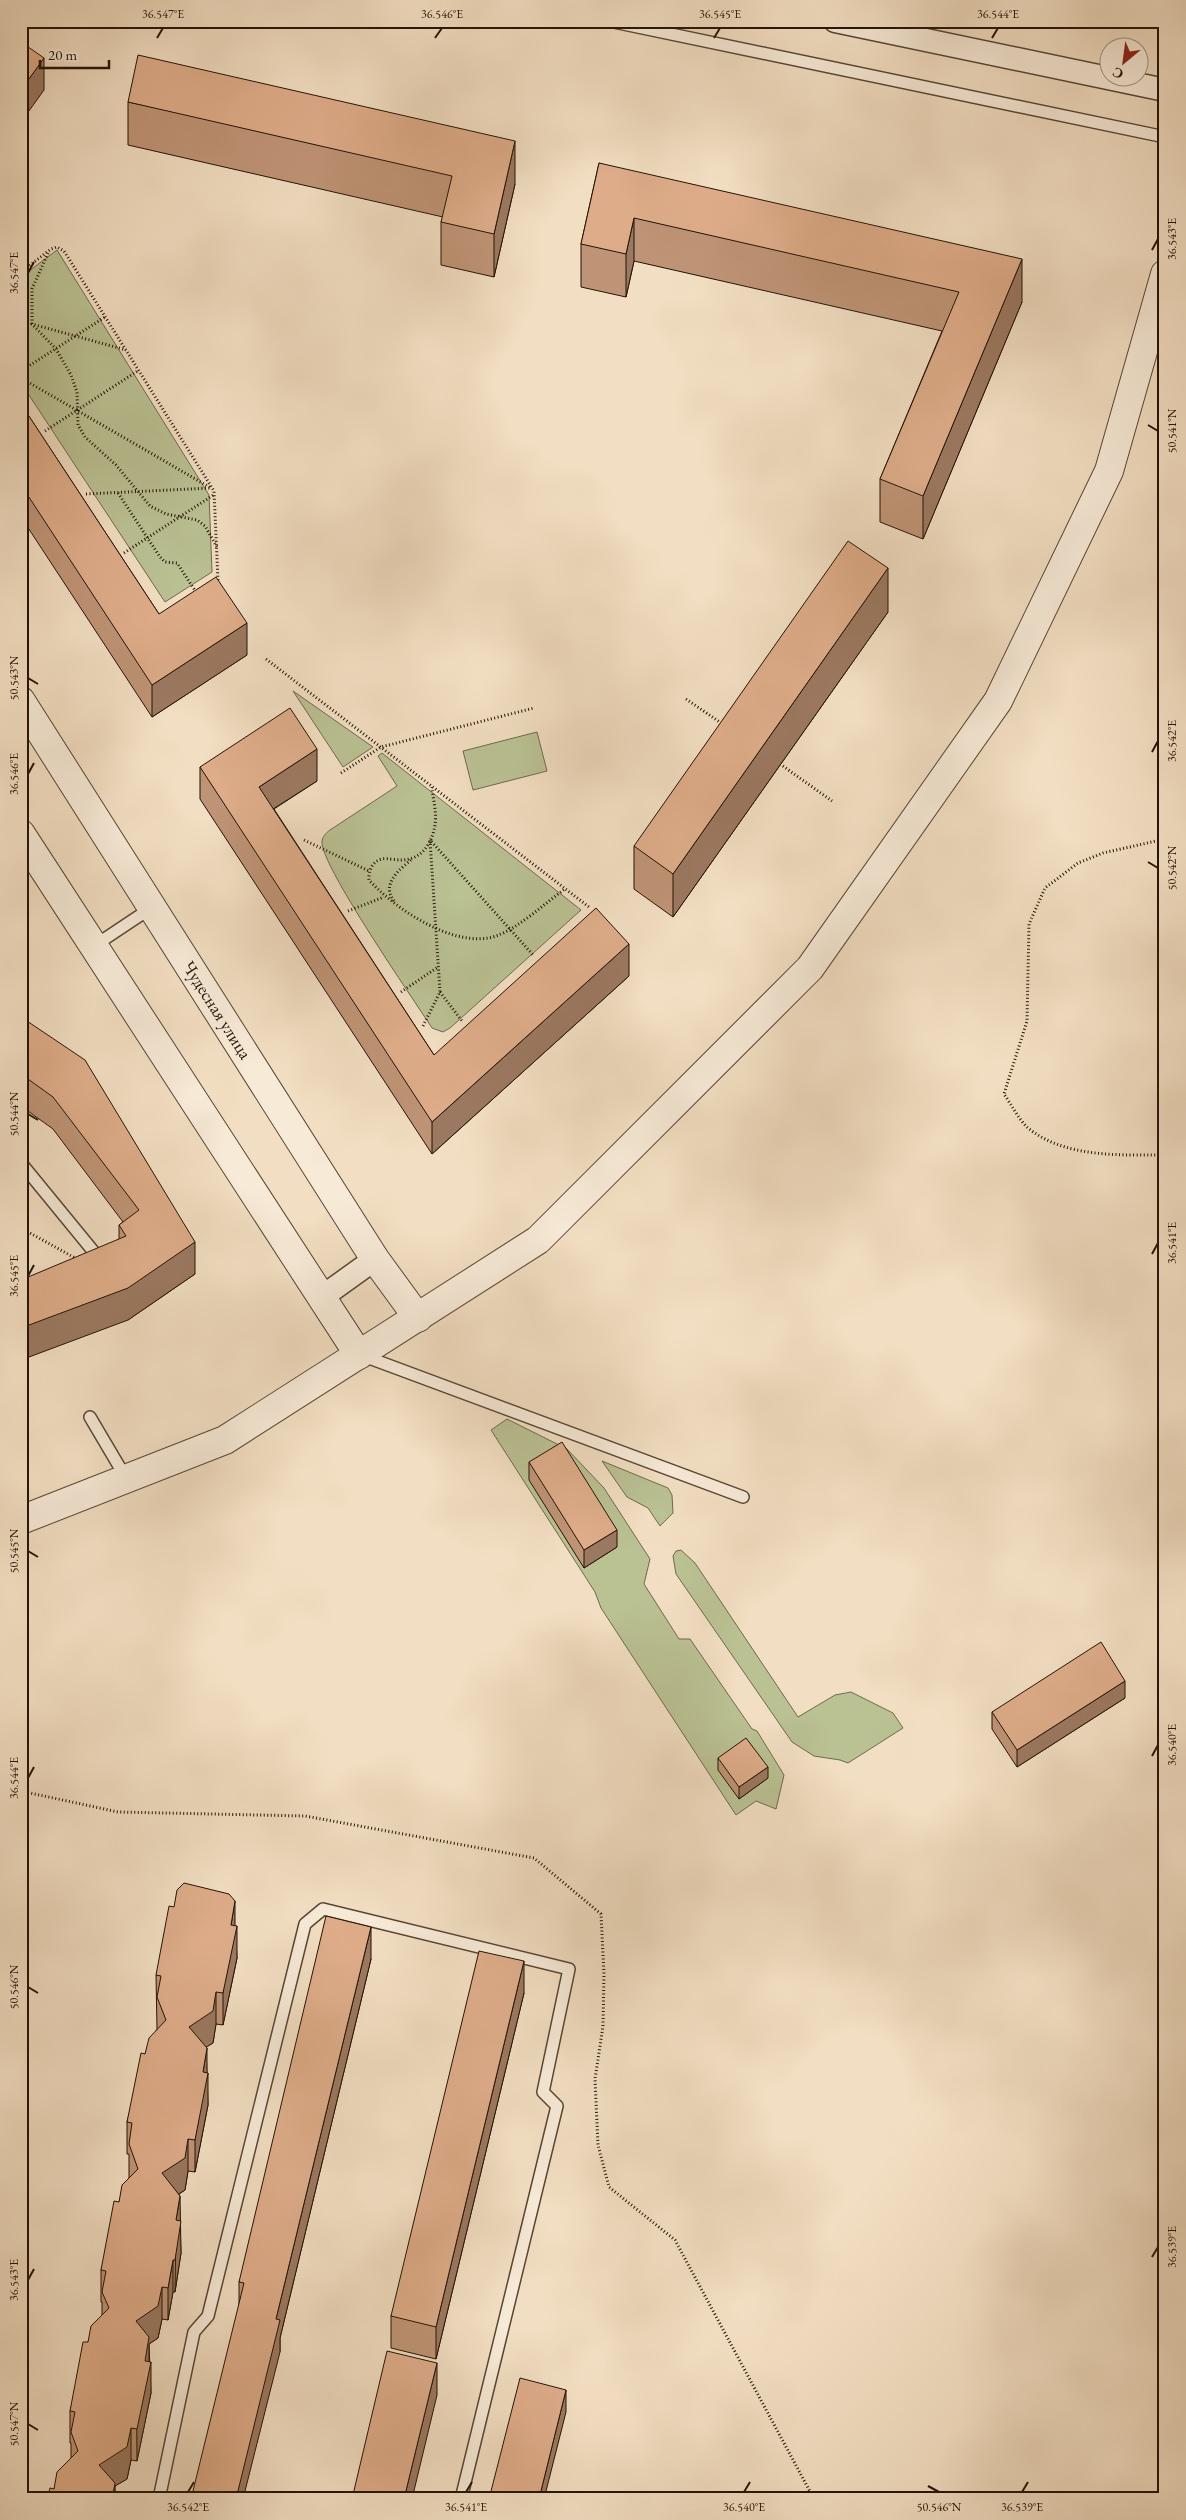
<svg xmlns="http://www.w3.org/2000/svg" width="1186" height="2520" viewBox="0 0 1186 2520" font-family="'EB Garamond',serif">
<style>
.green{fill:#bac193;stroke:#6e6a4c}
.lines{fill:none;stroke-linecap:round;stroke-linejoin:round}
.service-casing{stroke:#574635;stroke-width:14}
.minor-casing{stroke:#574635;stroke-width:25}
.tertiary-casing{stroke:#574635;stroke-width:30}
.path{stroke:#231306;stroke-width:3;stroke-dasharray:1 2.5;stroke-linecap:butt}
.service{stroke:#f7ead7;stroke-width:11}
.minor{stroke:#f7ead7;stroke-width:22}
.tertiary{stroke:#f7ead7;stroke-width:28}
.wall{fill:#bf9476;stroke:#231306}
.shaded-wall{fill:#9b7860;stroke:#231306}
.building{fill:#deac89;stroke:#231306}
.ticks{fill:none;stroke:#231306;stroke-width:2}
.labels{text-anchor:middle;stroke-width:4.5;stroke-linejoin:round;paint-order:stroke}
.street-label{font-size:18px;fill:#231306;stroke:#f7ead7}
.neatline{fill:none;stroke:#231306;stroke-width:2}
.ticks-label{font-size:12px;text-anchor:middle;fill:#231306}
</style>
<rect width="100%" height="100%" fill="#f2dec2"/>
<filter id="stains"><feTurbulence type="fractalNoise" baseFrequency=".004" numOctaves="4"/><feColorMatrix values="0 0 0 0 .2 0 0 0 0 .09 0 0 0 0 .02 0 0 0 .5 -.17"/></filter>
<radialGradient id="worn" r=".72"><stop offset=".6" stop-color="#630" stop-opacity="0"/><stop offset="1" stop-color="#630" stop-opacity=".3"/></radialGradient>
<!-- green -->
<path class="green" d="M 57,250 L 209,495 L 212,572 L 165,602 L 21,383 L 21,277 Z
M 293,691 L 373,747 L 343,767 Z
M 537,732 L 547,771 L 473,790 L 463,751 Z
M 382,753 L 581,910 L 450,1028 L 443,1032 L 432,1028 C 414,1000 321,866 322,842 C 322,837 326,833 330,830 L 397,786 L 378,756 Z
M 507,1419 L 567,1449 L 604,1488 L 650,1559 L 644,1584 L 679,1639 L 690,1639 L 752,1729 L 757,1731 L 784,1775 L 776,1809 L 756,1801 L 736,1815 L 601,1608 L 595,1592 L 491,1430 Z
M 602,1461 L 668,1488 L 672,1495 L 673,1513 L 660,1526 L 648,1508 L 627,1497 Z
M 681,1550 L 695,1563 L 798,1717 L 835,1695 L 851,1692 L 893,1713 L 903,1728 L 848,1763 L 840,1760 L 814,1756 L 792,1742 L 676,1574 L 673,1556 L 676,1551 Z"/>
<g class="lines">
<!-- service casing -->
<g class="service-casing">
<path id="service" d="M 609,21 L 1165,137
M 94,946 L 151,908
M 21,1163 L 98,1257 L 91,1260
M 361,1355 L 743,1497
M 90,1417 L 126,1478
M 159,2499 L 194,2332 L 208,2316 L 305,1924 L 323,1909 L 569,1969 L 543,2092 L 557,2106 L 461,2499"/>
</g>
<!-- minor casing -->
<g class="minor-casing">
<path id="minor" d="M 835,21 L 1165,90
M 322,1297 L 375,1259"/>
</g>
<!-- tertiary casing -->
<g class="tertiary-casing">
<g id="tertiary">
<path id="s1" d="M 21,701 L 375,1259 L 418,1318"/>
<path d="M 21,834 L 359,1355"/>
<path d="M 21,1520 L 225,1440 L 538,1240 L 810,968 L 998,701 L 1109,471 L 1165,274"/>
</g>
</g>
<!-- path -->
<path class="path" d="M 48,253 L 32,289 L 32,324 L 56,349 L 71,375 L 77,392 L 78,425 L 85,437 L 116,465 L 150,506 L 166,514 L 197,520 L 205,526 L 217,547
M 21,272 L 51,249 L 57,247 L 64,251 L 214,491 L 218,581
M 21,321 L 126,350
M 21,371 L 105,317
M 21,378 L 211,488
M 45,431 L 139,370
M 118,493 L 160,557 L 165,562 L 177,563 L 196,592
M 86,494 L 211,488
M 124,553 L 215,494
M 266,659 L 589,907
M 686,699 L 724,725
M 780,764 L 832,801
M 341,773 L 381,747 L 534,708
M 432,787 C 433,799 437,813 435,825 C 432,844 421,860 401,860 C 395,860 387,858 382,859 C 372,861 368,872 369,880 C 395,909 456,950 496,936 C 519,928 545,903 565,889
M 1165,839 L 1103,853 L 1078,863 L 1045,888 L 1029,924 L 1027,1021 L 1004,1094 C 1011,1104 1019,1120 1028,1128 C 1065,1158 1120,1155 1165,1155
M 304,840 L 369,871
M 394,901 C 381,884 399,870 411,860
M 348,911 L 384,897
M 401,992 L 438,967
M 440,992 L 462,1021
M 423,1026 L 440,992 L 430,840 L 534,956
M 21,1228 L 75,1258
M 21,1791 L 118,1812 L 305,1816 L 534,1858 L 601,1914 L 604,1974 L 603,2026 L 595,2079 L 598,2145 L 609,2187 L 675,2240 L 814,2499"/>
<!-- service -->
<use href="#service" class="service"/>
<!-- minor -->
<use href="#minor" class="minor"/>
<!-- tertiary -->
<use href="#tertiary" class="tertiary"/>
</g>
<!-- wall -->
<path class="wall" d="M 128,102 L 515,184 L 494,277 L 441,265 L 441,222 L 443,217 L 128,145 Z
M 599,163 L 1022,302 L 923,539 L 880,522 L 880,479 L 942,331 L 634,261 L 626,297 L 581,287 L 581,244 Z
M 21,404 L 159,614 L 247,655 L 152,717 L 21,517 Z
M 888,612 L 673,917 L 634,889 L 634,846 Z
M 200,767 L 317,781 L 274,809 L 434,1055 L 629,976 L 432,1154 L 200,799 Z
M 21,1017 L 195,1274 L 128,1320 L 119,1239 L 119,1225 L 123,1222 L 53,1129 L 21,1106 Z
M 529,1462 L 617,1547 L 584,1568 L 529,1480 Z
M 1125,1698 L 1017,1767 L 992,1729 L 992,1712 Z
M 718,1758 L 768,1778 L 739,1799 L 718,1770 Z
M 235,1926 L 237,1958 L 223,2025 L 216,2024 L 213,2043 L 206,2047 L 208,2105 L 195,2172 L 188,2171 L 185,2190 L 179,2194 L 181,2253 L 175,2292 L 173,2292 L 168,2320 L 162,2319 L 158,2338 L 149,2344 L 151,2393 L 137,2461 L 131,2460 L 127,2479 L 115,2486 L 115,2499 L 54,2489 L 71,2458 L 71,2443 L 70,2443 L 70,2411 L 88,2342 L 102,2315 L 102,2302 L 101,2302 L 101,2270 L 119,2202 L 129,2178 L 129,2154 L 127,2154 L 127,2122 L 145,2054 L 157,2029 L 156,1975 Z
M 371,1959 L 280,2338 L 280,2352 L 239,2306 L 239,2282 Z
M 524,1993 L 436,2359 L 391,2348 L 391,2316 Z"/>
<!-- shaded-wall -->
<path class="shaded-wall" d="M 44,58 L 44,90 L 21,122 L 21,90 Z
M 515,141 L 515,184 L 494,277 L 494,234 Z
M 634,218 L 634,261 L 626,297 L 626,254 Z
M 1022,259 L 1022,302 L 923,539 L 923,496 Z
M 888,568 L 888,612 L 673,917 L 673,874 Z
M 247,623 L 247,655 L 152,717 L 152,685 Z
M 317,749 L 317,781 L 259,818 L 259,787 Z
M 629,944 L 629,976 L 432,1154 L 432,1122 Z
M 195,1242 L 195,1274 L 128,1320 L 21,1360 L 21,1328 Z
M 617,1530 L 617,1547 L 584,1568 L 584,1550 Z
M 1125,1681 L 1125,1698 L 1017,1767 L 1017,1750 Z
M 768,1767 L 768,1778 L 739,1799 L 739,1787 Z
M 235,1901 L 235,1932 L 237,1926 L 237,1958 L 223,2025 L 223,1993 L 231,1925 Z
M 371,1927 L 371,1959 L 280,2338 L 280,2352 L 243,2499 L 236,2499 L 276,2319 Z
M 524,1961 L 524,1993 L 436,2359 L 436,2327 Z
M 216,1992 L 216,2024 L 213,2043 L 189,2058 L 189,2027 Z
M 207,2048 L 207,2079 L 208,2073 L 208,2105 L 195,2172 L 195,2140 L 203,2072 Z
M 188,2139 L 188,2171 L 185,2190 L 162,2205 L 162,2173 Z
M 180,2196 L 181,2253 L 175,2292 L 176,2220 Z
M 173,2260 L 173,2292 L 168,2320 L 168,2288 Z
M 162,2287 L 162,2319 L 158,2338 L 149,2344 L 149,2368 L 151,2362 L 151,2393 L 137,2461 L 136,2321 Z
M 437,2363 L 437,2395 L 412,2499 L 404,2499 Z
M 566,2390 L 566,2412 L 544,2499 L 539,2499 Z
M 131,2428 L 131,2460 L 127,2479 L 115,2486 L 115,2499 L 112,2499 L 99,2465 Z"/>
<!-- building -->
<path class="building" d="M 21,42 L 44,58 L 21,90 Z
M 138,55 L 515,141 L 494,234 L 441,222 L 452,176 L 128,102 Z
M 599,163 L 1022,259 L 923,496 L 880,479 L 959,292 L 634,218 L 626,254 L 581,244 Z
M 21,404 L 159,614 L 216,577 L 247,623 L 152,685 L 21,485 Z
M 848,541 L 888,568 L 673,874 L 634,846 Z
M 290,708 L 317,749 L 259,787 L 434,1055 L 596,908 L 629,944 L 432,1122 L 200,767 Z
M 21,1017 L 85,1060 L 195,1242 L 128,1288 L 21,1328 L 21,1280 L 126,1236 L 119,1225 L 139,1210 L 53,1097 L 21,1074 Z
M 562,1442 L 617,1530 L 584,1550 L 529,1462 Z
M 1101,1642 L 1125,1681 L 1017,1750 L 992,1712 Z
M 746,1738 L 768,1767 L 739,1787 L 718,1758 Z
M 184,1883 L 229,1894 L 235,1901 L 231,1925 L 237,1926 L 223,1993 L 216,1992 L 213,2011 L 189,2027 L 207,2048 L 203,2072 L 208,2073 L 195,2140 L 188,2139 L 185,2158 L 162,2173 L 180,2196 L 176,2220 L 181,2221 L 175,2260 L 173,2260 L 168,2288 L 162,2287 L 158,2306 L 136,2321 L 149,2337 L 145,2361 L 151,2362 L 137,2429 L 131,2428 L 127,2447 L 99,2465 L 115,2483 L 112,2499 L 47,2499 L 50,2488 L 54,2489 L 57,2472 L 78,2451 L 71,2432 L 75,2412 L 70,2411 L 83,2342 L 88,2342 L 91,2326 L 109,2308 L 102,2292 L 106,2271 L 101,2270 L 114,2201 L 119,2202 L 122,2185 L 138,2169 L 129,2144 L 132,2123 L 127,2122 L 141,2053 L 145,2054 L 149,2038 L 166,2020 L 157,1997 L 161,1976 L 156,1975 L 169,1906 L 174,1907 L 177,1890 Z
M 326,1916 L 371,1927 L 276,2319 L 280,2320 L 236,2499 L 191,2499 L 244,2283 L 239,2282 Z
M 479,1951 L 524,1961 L 436,2327 L 391,2316 Z
M 387,2351 L 437,2363 L 404,2499 L 352,2499 Z
M 520,2378 L 566,2390 L 539,2499 L 489,2499 Z"/>
<!-- ticks -->
<path class="ticks" d="M 157,38 L 163,28M 435,38 L 442,28M 714,38 L 720,28M 992,38 L 998,28M 1152,250 L 1158,239M 28,273 L 34,262M 1148,425 L 1158,431M 28,678 L 38,684M 1152,752 L 1158,741M 28,774 L 34,763M 1148,862 L 1158,868M 28,1114 L 38,1120M 1152,1254 L 1158,1243M 28,1276 L 34,1265M 28,1551 L 38,1557M 1152,1756 L 1158,1745M 28,1778 L 34,1767M 28,1987 L 38,1993M 1152,2257 L 1158,2247M 28,2280 L 34,2269M 28,2424 L 38,2430M 928,2486 L 939,2492M 188,2492 L 194,2482M 466,2492 L 472,2482M 744,2492 L 750,2482M 1022,2492 L 1028,2482"/>
<g class="labels">
<!-- street labels -->
<g class="street-label">
<text dy="6" stroke="none"><textPath href="#s1" startOffset="366">Чудесная улица</textPath></text>
</g>
</g>
<!-- margin -->
<rect width="1186" height="2520" fill="none" stroke="#f2dec2" stroke-width="55"/>
<!-- north arrow -->
<g transform="translate(1124 62) rotate(209)"><circle r="24" fill="#f7ead7" stroke="#a29483"/>
<path d="M0-4L9 19L0 12L-9 19Z" fill="#8f2418"/>
<text y="-8" font-size="14" font-weight="bold" text-anchor="middle" fill="#231306">С</text>
</g>
<!-- scale -->
<path d="M40 60v8h69v-8" fill="none" stroke="#231306" stroke-width="2.5"/>
<text x="48" y="60" font-size="15" fill="#231306" stroke="#f7ead7" stroke-width="4" paint-order="stroke">20 m</text>
<rect x="28" y="28" width="1130" height="2464" class="neatline"/>
<g class="ticks-label">
<text x="163" y="18">36.547°E</text>
<text x="442" y="18">36.546°E</text>
<text x="720" y="18">36.545°E</text>
<text x="998" y="18">36.544°E</text>
<text transform="translate(1172 239) rotate(-90)" y="4">36.543°E</text>
<text transform="translate(14 273) rotate(-90)" y="4">36.547°E</text>
<text transform="translate(1172 431) rotate(-90)" y="4">50.541°N</text>
<text transform="translate(14 678) rotate(-90)" y="4">50.543°N</text>
<text transform="translate(1172 741) rotate(-90)" y="4">36.542°E</text>
<text transform="translate(14 774) rotate(-90)" y="4">36.546°E</text>
<text transform="translate(1172 868) rotate(-90)" y="4">50.542°N</text>
<text transform="translate(14 1114) rotate(-90)" y="4">50.544°N</text>
<text transform="translate(1172 1243) rotate(-90)" y="4">36.541°E</text>
<text transform="translate(14 1276) rotate(-90)" y="4">36.545°E</text>
<text transform="translate(14 1551) rotate(-90)" y="4">50.545°N</text>
<text transform="translate(1172 1745) rotate(-90)" y="4">36.540°E</text>
<text transform="translate(14 1778) rotate(-90)" y="4">36.544°E</text>
<text transform="translate(14 1987) rotate(-90)" y="4">50.546°N</text>
<text transform="translate(1172 2247) rotate(-90)" y="4">36.539°E</text>
<text transform="translate(14 2280) rotate(-90)" y="4">36.543°E</text>
<text transform="translate(14 2424) rotate(-90)" y="4">50.547°N</text>
<text x="188" y="2511">36.542°E</text>
<text x="466" y="2511">36.541°E</text>
<text x="744" y="2511">36.540°E</text>
<text x="939" y="2511">50.546°N</text>
<text x="1022" y="2511">36.539°E</text>
</g>
<rect width="100%" height="100%" filter="url(#stains)"/>
<rect width="100%" height="100%" fill="url(#worn)"/>
</svg>
